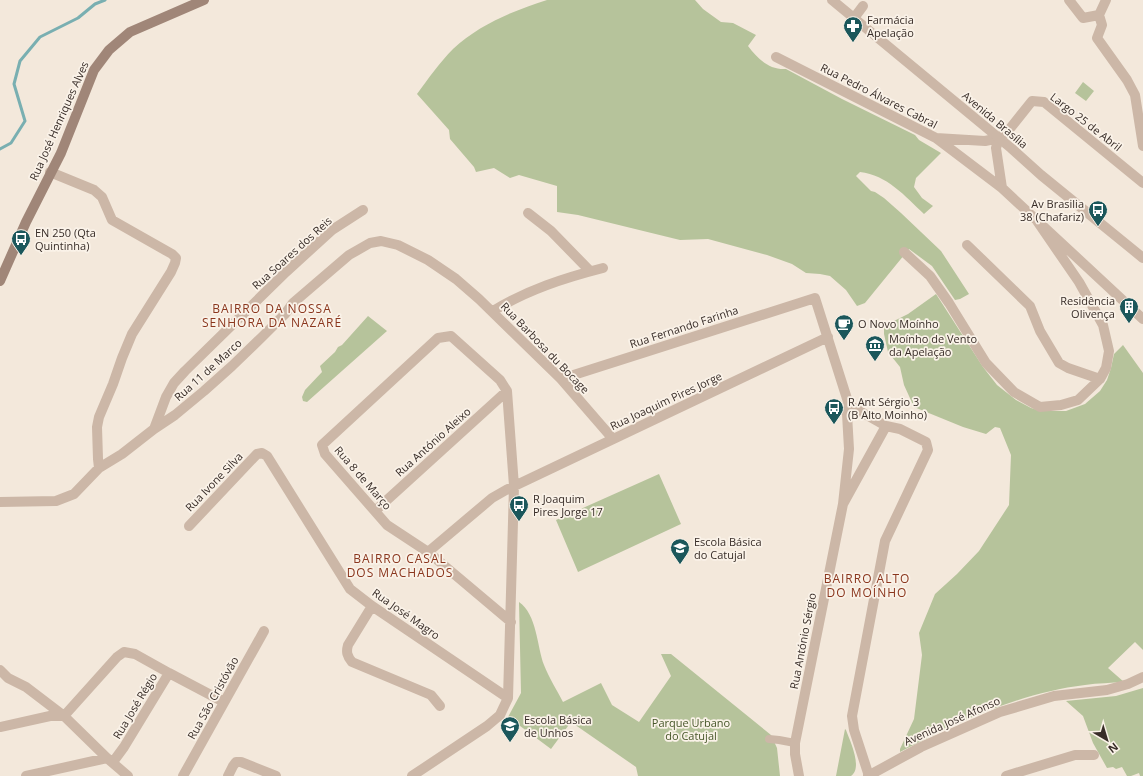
<svg xmlns="http://www.w3.org/2000/svg" width="1143" height="776" viewBox="0 0 1143 776" font-family="'Open Sans',sans-serif">
<style>
.green{fill:#b6c39b}
.lines{fill:none;stroke-linecap:round;stroke-linejoin:round}
.stream{stroke:#79afb1;stroke-width:3}
.pedestrian{stroke:#ccb7a7;stroke-width:8}
.minor{stroke:#ccb7a7;stroke-width:10}
.tertiary{stroke:#ccb7a7;stroke-width:10}
.secondary{stroke:#a08678;stroke-width:10}
.labels{text-anchor:middle;stroke-width:3.5;stroke-linejoin:round;paint-order:stroke}
.poi-label{font-size:11px;fill:#382d28;stroke:#faf2e8;text-anchor:start}
.street-label{font-size:11px;fill:#382d28;stroke:#faf2e8}
.park-label{font-size:11px;fill:#47572a;stroke:#faf2e8}
.neighbourhood-label{font-size:12px;letter-spacing:1px;fill:#8a361d;stroke:#faf2e8}
</style>
<rect width="100%" height="100%" fill="#f3e8db"/>
<!-- green -->
<path class="green" d="M 547,0 L 695,0 L 703,9 L 721,22 L 733,23 L 756,35 L 748,46 C 758,59 769,70 786,69 L 842,99 L 915,135 L 919,140 L 941,153 L 916,178 L 914,187 L 922,198 L 933,206 L 924,214 C 905,196 887,175 860,172 L 856,176 L 871,191 L 875,192 L 884,198 L 901,213 L 941,251 L 969,294 L 960,299 L 955,300 L 932,266 L 909,249 L 865,303 L 857,306 L 846,290 L 830,276 L 820,274 L 806,273 L 792,264 L 767,255 L 708,239 L 680,240 L 578,215 L 557,212 L 557,186 L 519,175 L 510,178 L 494,168 L 476,172 L 474,167 L 450,139 L 449,130 L 417,94 C 428,79 440,62 453,49 C 480,24 513,11 547,0 Z
M 1083,82 L 1094,91 L 1086,101 L 1075,93 Z
M 936,294 L 983,367 L 997,385 L 1016,400 L 1031,408 L 1041,411 L 1066,411 L 1085,404 L 1100,391 L 1107,380 L 1111,368 L 1114,354 L 1123,345 L 1143,373 L 1143,650 L 1135,642 L 1108,668 L 1124,682 C 1111,683 1098,683 1085,685 C 1019,693 957,722 900,752 L 900,749 L 914,719 L 922,655 L 919,633 L 935,594 L 957,574 L 979,551 L 1009,505 L 1011,455 L 1000,428 L 995,427 L 986,434 L 963,427 L 914,407 L 904,385 L 900,367 L 888,352 L 884,334 L 884,326 L 908,314 Z
M 368,316 L 387,331 L 307,402 L 303,401 L 302,397 L 305,390 L 322,372 L 320,366 L 335,352 L 338,347 L 342,345 Z
M 659,474 L 681,524 L 578,572 L 556,520 Z
M 519,602 C 537,614 537,647 544,665 C 549,678 557,690 563,702 L 601,683 L 612,705 L 639,722 L 671,676 L 661,654 L 671,654 L 771,735 L 777,748 L 780,776 L 638,776 L 636,767 L 571,722 L 551,749 L 508,717 L 521,693 Z
M 1143,688 L 1143,776 L 1140,776 L 1139,773 L 1131,776 L 1127,776 L 1122,767 L 1116,769 L 1113,767 L 1107,768 L 1093,743 L 1083,716 L 1066,701 L 1116,696 Z
M 845,729 L 846,730 C 850,741 863,768 851,776 L 836,776 Z"/>
<g class="lines">
<!-- stream -->
<path class="stream" d="M 0,149 L 11,143 L 25,121 L 14,84 L 20,61 L 40,37 L 78,18 L 95,4 L 105,0"/>
<!-- pedestrian -->
<path class="pedestrian" d="M 769,739 L 779,740 L 795,743"/>
<!-- minor -->
<path class="minor" d="M 1069,0 L 1083,18 L 1099,15 L 1106,0
M 1099,15 L 1102,25 L 1097,38 L 1127,80 L 1135,95 L 1143,146
M 854,18 L 863,6
M 776,57 L 936,138 L 985,141 L 999,138 L 1008,131 L 1032,101 L 1044,102 L 1143,183
M 936,138 L 1002,188
M 999,138 L 996,148 L 1002,188 L 1143,319
M 50,172 L 94,190 L 102,197 L 112,220 L 172,254 L 176,258 L 175,263 L 171,272 L 132,334 L 122,358 L 113,384 L 99,417 L 97,427 L 98,459 L 99,468
M 528,213 L 551,231 L 590,271
M 967,245 L 1030,306 L 1040,331 L 1059,363 L 1068,368 L 1100,379
M 904,252 L 930,276 L 949,303 L 986,363 L 1014,392 L 1040,407 L 1061,405 L 1078,400 L 1100,379 L 1106,368 L 1109,351 L 1103,325 L 1079,282 L 1035,218
M 493,311 C 527,290 564,278 603,268
M 561,379 L 815,298 L 849,405 L 847,414 L 849,449 L 843,504
M 849,405 L 886,426 L 900,429 L 926,442 L 928,450 L 885,541 L 852,716 L 854,730 L 869,776
M 154,429 L 166,397 L 174,383 L 185,371 L 286,272 L 332,230 L 363,210
M 0,502 L 56,501 L 74,494 L 99,468 L 122,454 L 154,429 L 175,415 L 204,391 L 232,366 L 262,337 L 285,314 L 293,303 L 349,255 L 370,243 L 381,241 L 398,245 L 428,260 L 456,279 L 479,299 L 561,379 L 613,439
M 376,510 L 507,391
M 189,526 L 257,454 L 262,453 L 267,456 L 350,589 L 372,606 L 508,698
M 428,552 L 492,498 L 506,490 L 828,337
M 372,606 L 348,645 C 346,652 347,656 352,662 L 431,695 L 440,706
M 0,670 L 8,678 L 26,687 L 64,716 L 107,758 L 128,776
M 0,727 L 50,716 L 64,716 L 117,657 L 124,652 L 135,654 L 169,673
M 113,762 L 124,747 L 169,673 L 224,702
M 26,776 L 107,758
M 183,776 L 264,631
M 228,776 L 233,766 L 236,762 L 241,762 L 276,776
M 412,776 L 487,726 L 500,715 L 508,698 L 514,486 L 507,391 L 500,380 L 451,336 L 438,338 L 322,445 L 325,454 L 387,525 L 428,552 L 511,622
M 799,776 L 795,754 L 795,743 L 843,504 L 886,426
M 1006,776 L 1075,755 L 1094,755"/>
<!-- tertiary -->
<path class="tertiary" d="M 832,0 L 1011,148 L 1041,175 L 1143,258
M 868,776 L 921,747 L 1000,712 L 1054,696 L 1107,690 L 1128,684 L 1143,677"/>
<!-- secondary -->
<path class="secondary" d="M 0,281 L 26,222 L 61,153 L 94,70 L 109,50 L 130,32 L 204,0"/>
</g>
<!-- icons -->
<defs>
<g id="pharmacy-pin" transform="scale(1)"><path d="M0 17L-7.5 6A9.5 9.5 0 1 1 7.5 6Z" fill="#1b575b" stroke="#faf2e8"/><path d="M-2-6h4v4h4v4h-4v4h-4v-4h-4v-4h4Z" fill="#fff"/></g>
<g id="bus-pin" transform="scale(1)"><path d="M0 17L-7.5 6A9.5 9.5 0 1 1 7.5 6Z" fill="#1b575b" stroke="#faf2e8"/><path d="M-5-6H5V4H4V6H2V4H-2V6H-4V4H-5ZM-3.5-4V0h7V-4ZM-3.5 1.2v1.5H-2V1.2ZM2 1.2v1.5H3.5V1.2Z" fill="#fff"/></g>
<g id="building-pin" transform="scale(1)"><path d="M0 17L-7.5 6A9.5 9.5 0 1 1 7.5 6Z" fill="#1b575b" stroke="#faf2e8"/><path d="M-4-6H4V6H1V3H-1V6H-4ZM-2.5-4.3h1.7v1.8h-1.7ZM.8-4.3h1.7v1.8H.8ZM-2.5-1h1.7V.8h-1.7ZM.8-1h1.7V.8H.8Z" fill="#fff"/></g>
<g id="cafe-pin" transform="scale(1)"><path d="M0 17L-7.5 6A9.5 9.5 0 1 1 7.5 6Z" fill="#1b575b" stroke="#faf2e8"/><path d="M-5.5-4.5H6V0H3Q3 3.5 0 3.5H-2.5Q-5.5 3.5-5.5 0ZM3-3.2v2h1.7v-2ZM-6 4.5H4V6H-6Z" fill="#fff"/></g>
<g id="museum-pin" transform="scale(1)"><path d="M0 17L-7.5 6A9.5 9.5 0 1 1 7.5 6Z" fill="#1b575b" stroke="#faf2e8"/><path d="M0-6L6-3V-2H-6V-3ZM-5-1h2V3h-2ZM-1-1h2V3h-2ZM3-1h2V3H3ZM-6 4H6V6H-6Z" fill="#fff"/></g>
<g id="school-pin" transform="scale(1)"><path d="M0 17L-7.5 6A9.5 9.5 0 1 1 7.5 6Z" fill="#1b575b" stroke="#faf2e8"/><path d="M0-5L7-2L0 1L-7-2ZM-4 1L0 2.5L4 1V4Q0 6-4 4Z" fill="#fff"/></g>
</defs>
<g fill-rule="evenodd">
<use href="#pharmacy-pin" x="853" y="26"/>
<use href="#bus-pin" x="1098" y="210"/>
<use href="#bus-pin" x="21" y="239"/>
<use href="#building-pin" x="1129" y="307"/>
<use href="#cafe-pin" x="844" y="324"/>
<use href="#museum-pin" x="875" y="345"/>
<use href="#bus-pin" x="834" y="408"/>
<use href="#bus-pin" x="519" y="505"/>
<use href="#school-pin" x="680" y="548"/>
<use href="#school-pin" x="510" y="726"/>
</g>
<g class="labels">
<!-- poi labels -->
<g class="poi-label">
<text x="867" y="24">Farmácia<tspan x="867" dy="13">Apelação</tspan></text>
<text x="1084" y="208" text-anchor="end">Av Brasilia<tspan x="1084" dy="13">38 (Chafariz)</tspan></text>
<text x="35" y="237">EN 250 (Qta<tspan x="35" dy="13">Quintinha)</tspan></text>
<text x="1115" y="305" text-anchor="end">Residência<tspan x="1115" dy="13">Olivença</tspan></text>
<text x="858" y="328">O Novo Moínho</text>
<text x="889" y="343">Moínho de Vento<tspan x="889" dy="13">da Apelação</tspan></text>
<text x="848" y="406">R Ant Sérgio 3<tspan x="848" dy="13">(B Alto Moinho)</tspan></text>
<text x="533" y="503">R Joaquim<tspan x="533" dy="13">Pires Jorge 17</tspan></text>
<text x="694" y="546">Escola Básica<tspan x="694" dy="13">do Catujal</tspan></text>
<text x="524" y="724">Escola Básica<tspan x="524" dy="13">de Unhos</tspan></text>
</g>
<!-- street labels -->
<g class="street-label">
<text transform="translate(879 96) rotate(27)" y="4">Rua Pedro Álvares Cabral</text>
<text transform="translate(995 120) rotate(40)" y="4">Avenida Brasília</text>
<text transform="translate(59 121) rotate(-66)" y="4">Rua José Henriques Alves</text>
<text transform="translate(1086 122) rotate(38)" y="4">Largo 25 de Abril</text>
<text transform="translate(292 253) rotate(-42)" y="4">Rua Soares dos Reis</text>
<text transform="translate(684 327) rotate(-18)" y="4">Rua Fernando Farinha</text>
<text transform="translate(545 348) rotate(46)" y="4">Rua Barbosa du Bocage</text>
<text transform="translate(208 370) rotate(-42)" y="4">Rua 11 de Marco</text>
<text transform="translate(666 401) rotate(-25)" y="4">Rua Joaquim Pires Jorge</text>
<text transform="translate(433 442) rotate(-42)" y="4">Rua António Aleixo</text>
<text transform="translate(363 478) rotate(49)" y="4">Rua 8 de Março</text>
<text transform="translate(214 482) rotate(-46)" y="4">Rua Ivone Silva</text>
<text transform="translate(406 614) rotate(35)" y="4">Rua José Magro</text>
<text transform="translate(803 641) rotate(-79)" y="4">Rua António Sérgio</text>
<text transform="translate(213 698) rotate(-61)" y="4">Rua São Cristóvão</text>
<text transform="translate(135 706) rotate(-59)" y="4">Rua José Régio</text>
<text transform="translate(952 721) rotate(-24)" y="4">Avenida José Afonso</text>
</g>
<!-- park labels -->
<g class="park-label">
<text x="691" y="727">Parque Urbano<tspan x="691" dy="13">do Catujal</tspan></text>
</g>
<!-- neighbourhood labels -->
<g class="neighbourhood-label">
<text x="272" y="313">BAIRRO DA NOSSA<tspan x="272" dy="14">SENHORA DA NAZARÉ</tspan></text>
<text x="400" y="563">BAIRRO CASAL<tspan x="400" dy="14">DOS MACHADOS</tspan></text>
<text x="867" y="583">BAIRRO ALTO<tspan x="867" dy="14">DO MOÍNHO</tspan></text>
</g>
</g>
<!-- north arrow -->
<g transform="translate(1107 740) rotate(142)" stroke="#faf2e8" stroke-width="3" paint-order="stroke">
<path d="M0-3L7 15L0 10L-7 15Z" fill="#382d28"/>
<text y="-6" font-size="11" font-weight="bold" text-anchor="middle" fill="#382d28">N</text>
</g>
</svg>
